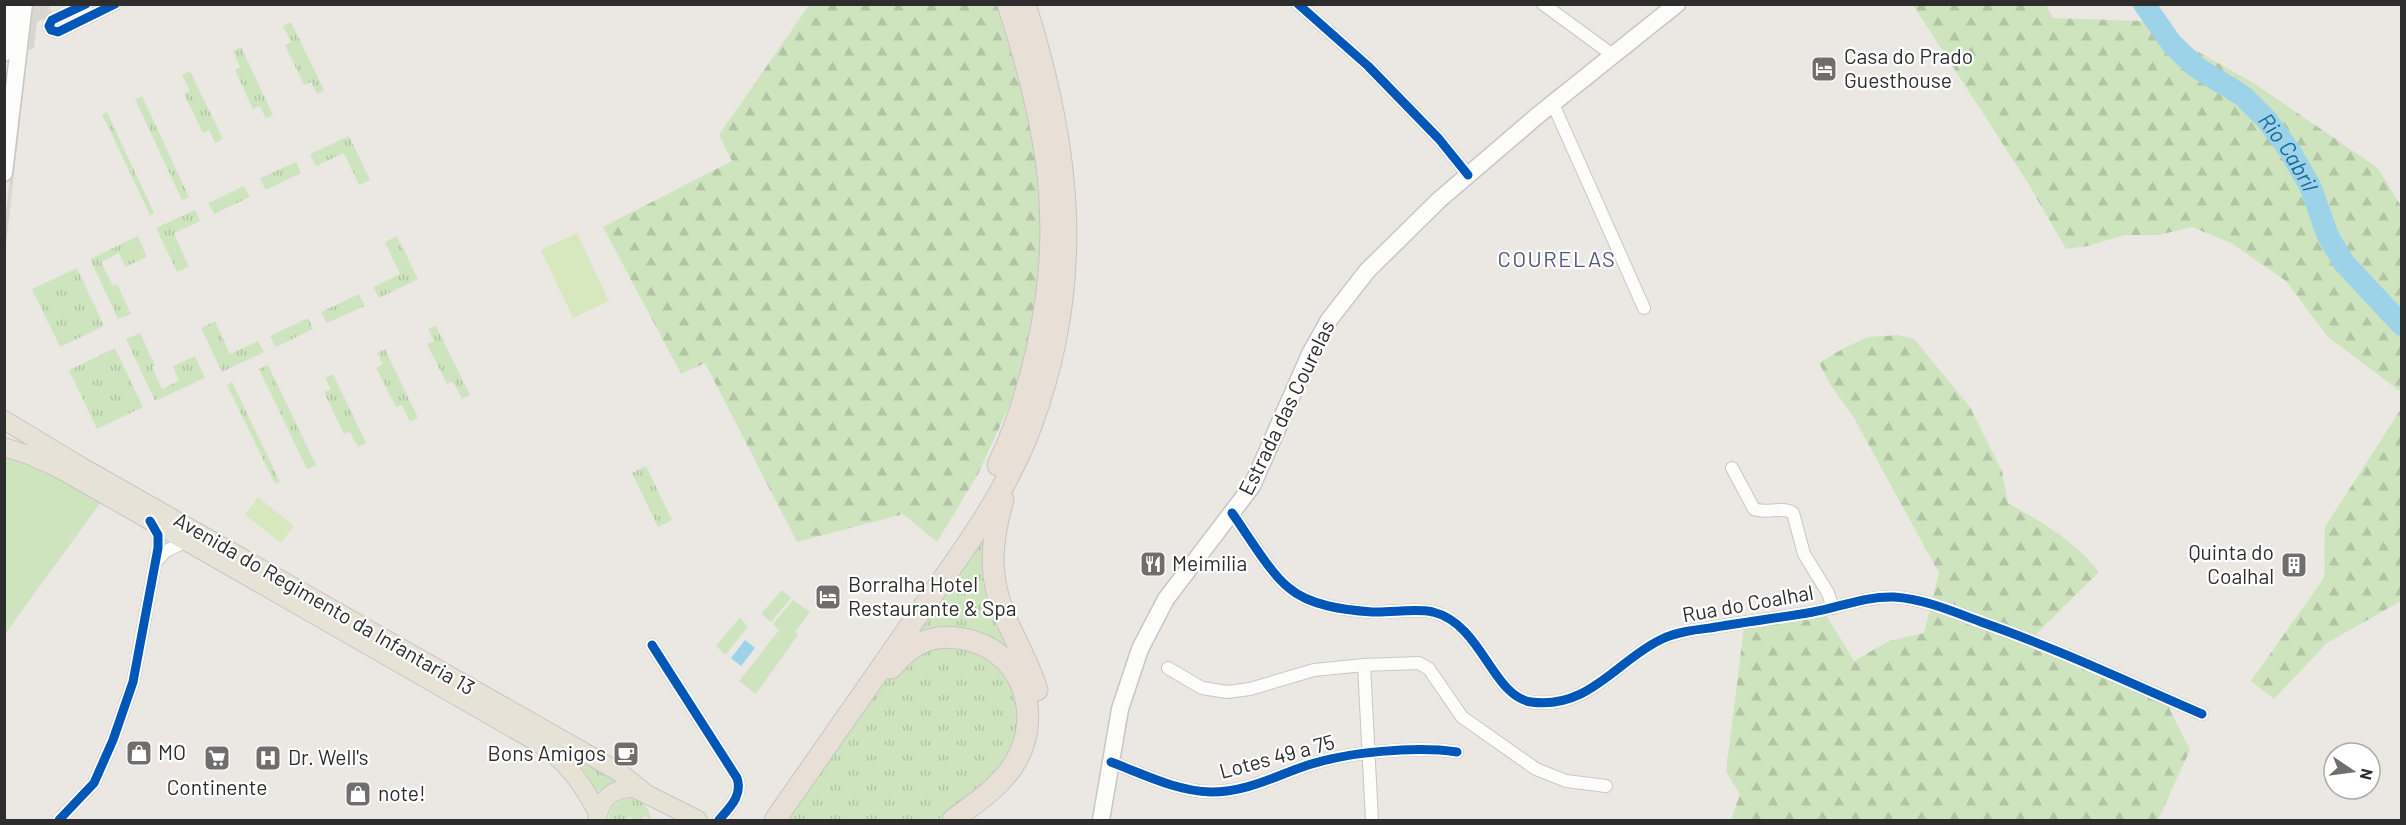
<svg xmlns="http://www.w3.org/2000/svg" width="2406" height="825" viewBox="0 0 2406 825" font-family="Barlow,sans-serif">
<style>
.grass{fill:url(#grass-tufts)}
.forest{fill:url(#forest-firs)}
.park{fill:#cee4bf}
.pitch{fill:#d7e7be}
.plaza{fill:#d9d6d2}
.water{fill:#9dd3e8}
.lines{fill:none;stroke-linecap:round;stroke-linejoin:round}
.river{stroke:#9dd3e8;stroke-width:22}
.street-casing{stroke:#c7c6c6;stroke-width:14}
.secondary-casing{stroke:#c7c6c6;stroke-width:19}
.primary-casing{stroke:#c6c5c3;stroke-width:20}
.highway-casing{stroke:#c6c5c3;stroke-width:23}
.street{stroke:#fcfcfb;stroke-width:12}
.secondary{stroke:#fcfcfb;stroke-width:16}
.primary{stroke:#e6e3d6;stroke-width:18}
.highway{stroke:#e8dfd6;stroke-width:21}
.cycleway-casing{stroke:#fff;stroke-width:13}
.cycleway{stroke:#0057b8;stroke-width:9}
.labels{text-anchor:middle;stroke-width:4.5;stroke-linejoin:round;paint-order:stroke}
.poi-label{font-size:21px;fill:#2d2d2d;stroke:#fff;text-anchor:start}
.street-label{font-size:21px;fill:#2d2d2d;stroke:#fff}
.water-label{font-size:22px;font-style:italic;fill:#166a99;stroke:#fff}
.neighbourhood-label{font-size:22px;letter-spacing:1.5px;fill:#4f577c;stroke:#fff}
</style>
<defs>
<pattern id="grass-tufts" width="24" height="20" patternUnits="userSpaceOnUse" patternTransform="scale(1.5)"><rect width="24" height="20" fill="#cee4bf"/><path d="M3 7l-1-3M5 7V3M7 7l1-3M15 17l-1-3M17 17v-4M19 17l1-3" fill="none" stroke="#b1c4a4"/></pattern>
<pattern id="forest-firs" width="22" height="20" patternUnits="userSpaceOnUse" patternTransform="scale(1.5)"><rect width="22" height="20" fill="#cee4bf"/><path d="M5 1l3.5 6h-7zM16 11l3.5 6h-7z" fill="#b1c4a4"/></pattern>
</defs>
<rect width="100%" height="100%" fill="#ebe8e4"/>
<!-- grass -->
<path class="grass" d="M 291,22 L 324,90 L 317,94 L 311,82 L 304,85 L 285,45 L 291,42 L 283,26 Z
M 241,47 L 273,115 L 266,119 L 260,106 L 253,109 L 235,70 L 240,67 L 233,51 Z
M 190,71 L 223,139 L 215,143 L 209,130 L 203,133 L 184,94 L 190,91 L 182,75 Z
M 142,96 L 189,197 L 182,200 L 135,99 Z
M 107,112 L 154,213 L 150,215 L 102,114 Z
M 349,136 L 370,180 L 359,185 L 344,153 L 316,166 L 310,154 Z
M 296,162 L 301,173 L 266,190 L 260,178 Z
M 244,186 L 250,197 L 214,214 L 209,203 Z
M 195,210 L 200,221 L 174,233 L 189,267 L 177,272 L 156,228 Z
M 138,236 L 147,257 L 125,267 L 119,253 L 101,262 L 113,286 L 117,284 L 131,314 L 118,319 L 90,259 Z
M 397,236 L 418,279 L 379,298 L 373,287 L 400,274 L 385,242 Z
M 77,268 L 104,326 L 60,347 L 32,289 Z
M 359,294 L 365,306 L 327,323 L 321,312 Z
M 308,318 L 313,329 L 276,347 L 270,336 Z
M 215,321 L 230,354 L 258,341 L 264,352 L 222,372 L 201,328 Z
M 436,326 L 470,395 L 462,399 L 453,381 L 447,384 L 427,344 L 434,341 L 428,329 Z
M 140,333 L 155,366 L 152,367 L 162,389 L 179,381 L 173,366 L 195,356 L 205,378 L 155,401 L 126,339 Z
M 115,348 L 143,407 L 97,429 L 69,370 Z
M 385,349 L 418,418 L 410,422 L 402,405 L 396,407 L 376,368 L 383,364 L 377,353 Z
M 268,365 L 316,465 L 307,469 L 259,369 Z
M 333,374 L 366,443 L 358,447 L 350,432 L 344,434 L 324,392 L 331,389 L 325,378 Z
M 232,382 L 280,482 L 275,484 L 227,385 Z
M 646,466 L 672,520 L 658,527 L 632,473 Z
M 984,538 L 986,577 L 1017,658 L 918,635 L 947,588 Z
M 947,646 C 962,648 978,650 991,659 C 1020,679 1024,720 1009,750 C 997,776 960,802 938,820 L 785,820 L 886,681 C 906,661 920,653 947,646 Z
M 574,756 L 617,780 L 596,792 L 586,775 L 572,758 Z
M 632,798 C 643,802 650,808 651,820 L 645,816 L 641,820 L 633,820 L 630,816 L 626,820 L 608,820 C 609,807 618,799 632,798 Z"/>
<!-- forest -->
<path class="forest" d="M 809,5 L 1001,5 L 1015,48 L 1042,185 L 1041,273 L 1025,359 L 1011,402 L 978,474 L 937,542 L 903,514 L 797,542 L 705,363 L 681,374 L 603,227 L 732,161 L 719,135 Z
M 1913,5 L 2046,5 L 2053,18 L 2143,21 L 2252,82 L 2378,168 L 2401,206 L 2401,392 L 2327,336 L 2286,281 L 2231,243 L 2192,227 L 2159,235 L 2124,235 L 2088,246 L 2066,249 L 2028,183 Z
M 1898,335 L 1914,339 L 1970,407 L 2002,471 L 2008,503 C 2042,522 2075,541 2099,572 L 2028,642 L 2167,704 L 2190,750 L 2158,820 L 1731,820 L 1740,794 L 1726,772 L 1744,627 L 1826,615 L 1854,661 L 1889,641 L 1924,633 L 1939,573 L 1854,418 L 1830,384 L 1819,363 L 1844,348 L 1868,337 Z
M 2401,409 L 2401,601 L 2327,643 L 2274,699 L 2251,681 L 2324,578 L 2325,527 Z"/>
<!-- park -->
<path class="park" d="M 5,456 L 35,465 L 101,502 L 5,634 Z
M 782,590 L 791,598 L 771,622 L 761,614 Z
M 793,600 L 810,612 L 795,632 L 798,635 L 756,694 L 739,681 L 779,630 L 773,624 Z
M 740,617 L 748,627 L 725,655 L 716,646 Z"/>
<!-- pitch -->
<path class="pitch" d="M 577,233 L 609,301 L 573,318 L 541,250 Z
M 258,497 L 294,526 L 281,543 L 245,515 Z"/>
<!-- plaza -->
<path class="plaza" d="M 30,5 L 53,5 L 48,8 L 54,14 L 37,22 L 34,48 L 28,50 L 5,254 L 5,220 Z"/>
<!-- water -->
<path class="water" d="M 745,640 L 755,648 L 741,666 L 731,658 Z"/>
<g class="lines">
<!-- river -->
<path class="river" id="s1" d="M 2144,4 L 2172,44 L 2196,67 L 2243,96 L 2266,119 L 2290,151 L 2310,186 L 2328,236 L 2344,263 L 2402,325"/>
<!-- street casing -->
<g class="street-casing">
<path id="street" d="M 86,4 L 52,20 L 49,26 L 51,30 L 58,32 L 115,4
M 1298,4 L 1368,66 L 1439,139 L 1468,175
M 1543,4 L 1614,56
M 1553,104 L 1644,308
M 1732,468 L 1754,509 C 1766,514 1782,506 1793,513 L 1804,554 L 1828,593 L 1833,608
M 1232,513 C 1248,535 1269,572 1289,588 C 1310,606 1345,610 1372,612 C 1392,613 1413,608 1433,612 C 1482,624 1492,696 1531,702 C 1589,710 1617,660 1662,639 C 1677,632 1694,630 1710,628 C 1744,622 1779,618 1813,612 C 1840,607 1866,596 1894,597 C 1925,599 1954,612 1984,623 C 2058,649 2130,683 2202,714
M 156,562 L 166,551 L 187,541
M 652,645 L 737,778 C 743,796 729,808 719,820
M 1364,665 L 1372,820
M 1168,668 L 1202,688 L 1227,692 L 1250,689 L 1314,670 L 1364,665 L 1419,663 L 1429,669 L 1462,717 L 1536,769 L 1566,781 L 1606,786
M 1111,762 C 1143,774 1176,791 1211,792 C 1247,792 1275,776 1308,765 C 1348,752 1415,746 1457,752
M 59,820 L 94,783 L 113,740 L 133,682 L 158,548 L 158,535 L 152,523"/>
</g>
<!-- secondary casing -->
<g class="secondary-casing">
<path id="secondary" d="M 4,53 L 10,4
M 4,173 L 24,4
M 1101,820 L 1120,709 L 1140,649 L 1166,599 L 1252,486 L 1310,354 L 1329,320 L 1367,271 L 1439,200 L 1537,116 L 1677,4"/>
</g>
<!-- primary casing -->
<g class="primary-casing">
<path id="primary" d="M 4,420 L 82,467 L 619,772 L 643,791
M 4,447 L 29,455 L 60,469 L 537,742 C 566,760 582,783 598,813
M 597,820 C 599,799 613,788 634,788 L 698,820"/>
</g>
<!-- highway casing -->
<g class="highway-casing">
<path id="highway" d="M 998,465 C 1016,428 1028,389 1037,349 C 1066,222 1047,126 1008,4
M 1003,500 C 988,550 989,587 1013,634 C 1022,653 1031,670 1037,690
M 891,668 C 899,659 908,650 919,644 C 932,637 949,636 964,639 C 1020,649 1044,712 1016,761 C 1002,786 976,802 953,820
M 775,820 C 823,751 871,682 920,612 C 961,554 1006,494 1031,426 C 1085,281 1071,149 1025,4"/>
</g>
<!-- street -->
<use href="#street" class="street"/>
<!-- secondary -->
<use href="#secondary" class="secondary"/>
<!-- primary -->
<use href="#primary" class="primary"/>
<!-- highway -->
<use href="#highway" class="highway"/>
<!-- cycleway casing -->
<g class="cycleway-casing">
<path id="cycleway" d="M 86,4 L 52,20 L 49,26 L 51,30 L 58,32 L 115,4
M 1298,4 L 1368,66 L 1439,139 L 1468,175
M 1232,513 C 1248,535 1269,572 1289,588 C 1310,606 1345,610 1372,612 C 1392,613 1413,608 1433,612 C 1482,624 1492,696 1531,702 C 1589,710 1617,660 1662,639 C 1677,632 1694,630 1710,628 C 1744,622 1779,618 1813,612 C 1840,607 1866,596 1894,597 C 1925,599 1954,612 1984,623 C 2058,649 2130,683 2202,714
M 652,645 L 737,778 C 743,796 729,808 719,820
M 1111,762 C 1143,774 1176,791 1211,792 C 1247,792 1275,776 1308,765 C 1348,752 1415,746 1457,752
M 59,820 L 94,783 L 113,740 L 133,682 L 158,548 L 158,535 L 150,521"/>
</g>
<!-- cycleway -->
<use href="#cycleway" class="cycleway"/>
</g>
<!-- icons -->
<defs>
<g id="hotel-square" transform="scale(1.35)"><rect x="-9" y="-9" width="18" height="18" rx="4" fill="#706e6d" stroke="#fff"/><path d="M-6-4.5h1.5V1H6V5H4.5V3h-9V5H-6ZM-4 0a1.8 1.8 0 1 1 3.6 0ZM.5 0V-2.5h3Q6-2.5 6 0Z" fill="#fff"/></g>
<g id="restaurant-square" transform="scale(1.35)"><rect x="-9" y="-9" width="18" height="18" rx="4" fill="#706e6d" stroke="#fff"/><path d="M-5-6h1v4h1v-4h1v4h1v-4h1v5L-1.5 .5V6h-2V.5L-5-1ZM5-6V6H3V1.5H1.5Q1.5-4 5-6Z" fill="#fff"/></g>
<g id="building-square" transform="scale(1.35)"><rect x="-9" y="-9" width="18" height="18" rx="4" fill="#706e6d" stroke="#fff"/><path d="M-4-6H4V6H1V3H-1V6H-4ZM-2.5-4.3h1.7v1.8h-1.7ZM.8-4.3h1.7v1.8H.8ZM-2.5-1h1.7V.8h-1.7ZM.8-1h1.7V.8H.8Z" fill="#fff"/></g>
<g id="shop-square" transform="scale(1.35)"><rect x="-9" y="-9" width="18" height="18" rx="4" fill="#706e6d" stroke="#fff"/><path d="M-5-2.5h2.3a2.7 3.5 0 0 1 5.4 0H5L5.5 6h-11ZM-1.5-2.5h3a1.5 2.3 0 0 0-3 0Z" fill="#fff"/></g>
<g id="cafe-square" transform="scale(1.35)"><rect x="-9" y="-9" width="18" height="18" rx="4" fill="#706e6d" stroke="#fff"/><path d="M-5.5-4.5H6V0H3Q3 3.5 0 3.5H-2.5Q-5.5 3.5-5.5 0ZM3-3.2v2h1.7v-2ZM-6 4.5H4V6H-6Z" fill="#fff"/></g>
<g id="supermarket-square" transform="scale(1.35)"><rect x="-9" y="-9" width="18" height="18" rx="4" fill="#706e6d" stroke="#fff"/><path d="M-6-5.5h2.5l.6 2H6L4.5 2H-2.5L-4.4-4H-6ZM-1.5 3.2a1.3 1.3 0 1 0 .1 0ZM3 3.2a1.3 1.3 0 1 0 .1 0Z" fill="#fff"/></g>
<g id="hospital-square" transform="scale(1.35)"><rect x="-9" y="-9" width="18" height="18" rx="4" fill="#706e6d" stroke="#fff"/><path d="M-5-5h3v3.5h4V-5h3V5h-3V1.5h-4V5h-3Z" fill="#fff"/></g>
</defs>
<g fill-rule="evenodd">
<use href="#hotel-square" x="1824" y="69"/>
<use href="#restaurant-square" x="1153" y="564"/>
<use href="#building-square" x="2294" y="565"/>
<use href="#hotel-square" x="828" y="597"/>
<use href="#shop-square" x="139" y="753"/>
<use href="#cafe-square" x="626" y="754"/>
<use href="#supermarket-square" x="217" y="758"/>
<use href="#hospital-square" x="268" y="758"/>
<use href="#shop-square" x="358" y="794"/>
</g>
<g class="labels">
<!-- poi labels -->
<g class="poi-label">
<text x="1844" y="64">Casa do Prado<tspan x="1844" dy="24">Guesthouse</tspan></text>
<text x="2274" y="560" text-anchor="end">Quinta do<tspan x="2274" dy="24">Coalhal</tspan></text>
<text x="1172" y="571">Meimilia</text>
<text x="848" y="592">Borralha Hotel<tspan x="848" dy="24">Restaurante &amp; Spa</tspan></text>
<text x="158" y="760">MO</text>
<text x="606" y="761" text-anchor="end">Bons Amigos</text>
<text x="288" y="765">Dr. Well's</text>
<text x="217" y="795" text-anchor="middle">Continente</text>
<text x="378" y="801">note!</text>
</g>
<!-- street labels -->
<g class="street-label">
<text transform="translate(1287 408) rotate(-64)" y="7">Estrada das Courelas</text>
<text transform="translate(324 604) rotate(30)" y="7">Avenida do Regimento da Infantaria 13</text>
<text transform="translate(1748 604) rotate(-10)" y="7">Rua do Coalhal</text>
<text transform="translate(1277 757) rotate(-15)" y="7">Lotes 49 a 75</text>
</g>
<!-- water labels -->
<g class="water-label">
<text dy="8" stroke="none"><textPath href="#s1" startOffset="210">Rio Cabril</textPath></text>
</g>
<!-- neighbourhood labels -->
<g class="neighbourhood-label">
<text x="1557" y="267">COURELAS</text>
</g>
</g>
<!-- border -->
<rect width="2406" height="825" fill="none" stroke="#2d2d2d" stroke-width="12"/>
<!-- north arrow -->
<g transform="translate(2352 771) rotate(103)"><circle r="28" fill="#ffffff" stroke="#ababab" stroke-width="1.5"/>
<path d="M0-4.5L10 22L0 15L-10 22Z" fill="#706e6d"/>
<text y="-9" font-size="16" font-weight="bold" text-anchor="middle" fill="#2d2d2d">N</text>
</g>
</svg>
